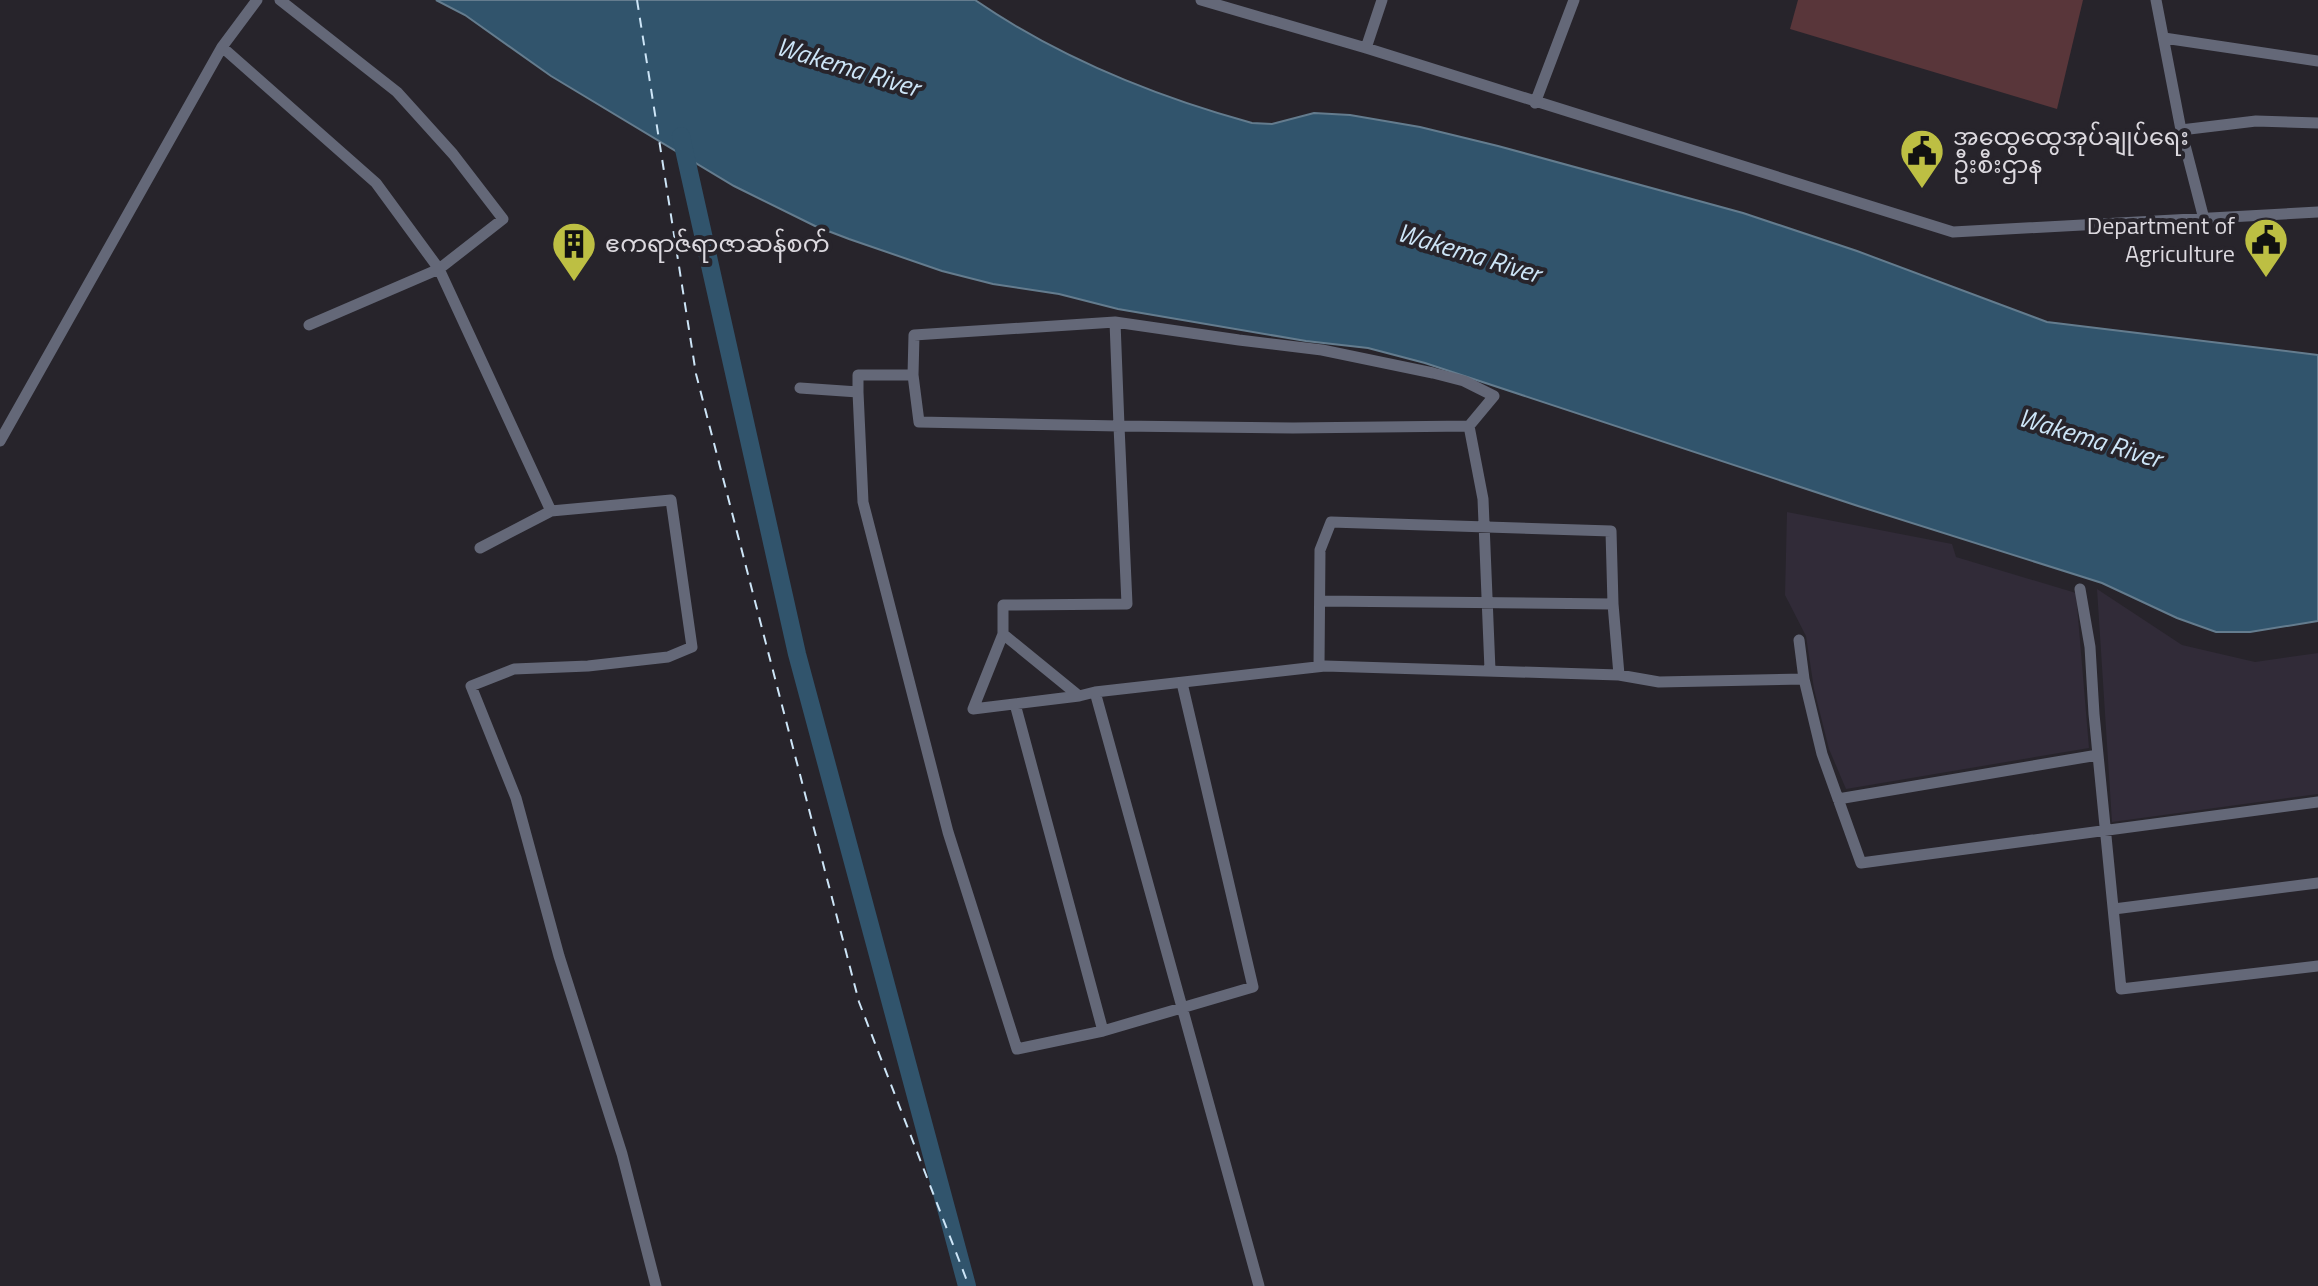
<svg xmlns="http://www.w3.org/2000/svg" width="2318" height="1286" viewBox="0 0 2318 1286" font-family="'Titillium Web','Noto Sans Myanmar',sans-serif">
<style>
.built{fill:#312b38}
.green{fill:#59363a}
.water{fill:#31546c;stroke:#647c8e;stroke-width:2}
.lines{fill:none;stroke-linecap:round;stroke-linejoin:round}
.river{stroke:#31546c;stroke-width:18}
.ferry{stroke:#cde5f7;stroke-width:2;stroke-dasharray:10 8;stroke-linecap:butt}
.minor{stroke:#646878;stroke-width:11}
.labels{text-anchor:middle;stroke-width:8;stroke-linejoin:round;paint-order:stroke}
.poi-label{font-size:24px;fill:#dcd9df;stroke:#27242b;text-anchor:start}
.water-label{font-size:26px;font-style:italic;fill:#cde5f7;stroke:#27242b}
</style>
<rect width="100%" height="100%" fill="#27242b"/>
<!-- built -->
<path class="built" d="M 1787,512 L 1952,544 L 1956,557 L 2076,593 L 2089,748 L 1846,789 L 1829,749 L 1814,689 L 1806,636 L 1785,595 Z
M 2097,589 L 2182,645 L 2255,662 L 2318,653 L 2318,794 L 2112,822 Z"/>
<!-- green -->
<path class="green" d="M 1798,0 L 2083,0 L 2057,109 L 1790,29 Z"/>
<!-- water -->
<path class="water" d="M 436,0 L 975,0 C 1058,57 1154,96 1252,123 L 1272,124 L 1314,113 L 1350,115 L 1420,127 L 1498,146 L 1743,213 L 1857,251 L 2047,322 L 2318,355 L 2318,621 L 2250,632 L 2216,632 L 2177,618 L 2102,583 L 1858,506 L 1425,363 L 1368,348 L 1306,341 L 1118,309 L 1059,294 L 993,284 L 942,271 L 849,239 L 815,226 L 734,186 L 551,76 L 465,15 Z"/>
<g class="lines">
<!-- river -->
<path class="river" d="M 681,136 L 797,654 L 967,1286"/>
<!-- ferry -->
<path class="ferry" d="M 637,0 L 696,374 L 859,1002 L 969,1286"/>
<!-- minor -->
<path class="minor" d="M 1201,0 L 1366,48 L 1953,232 L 2318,212
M 2156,0 L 2181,130 L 2204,219
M 2164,38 L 2318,61
M 222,47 L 376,183 L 439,269 L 503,219 L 453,154 L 397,92 L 280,0
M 1366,48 L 1382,0
M 1535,103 L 1574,0
M 2181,130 L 2256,121 L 2318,123
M 1115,322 L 1119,426 L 919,422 L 913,375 L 914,335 L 1115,322 L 1239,340 L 1322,350 L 1433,373 L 1464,381 L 1494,396 L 1469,426 L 1483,499 L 1490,670
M 309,325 L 439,269 L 551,511 L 671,500 L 692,647 L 668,657 L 588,666 L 514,669 L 471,686 L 516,798 L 559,956 L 622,1154 L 656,1286
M 800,388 L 858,392 L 863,502 L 948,832 L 1017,1049 L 1103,1031 L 1253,987 L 1182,683
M 858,392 L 858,375 L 913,375
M 0,441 L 222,47 L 257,0
M 480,548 L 551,511
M 2080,589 L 2090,647 L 2094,714 L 2121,989 L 2318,966
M 1320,601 L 1613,604
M 1003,634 L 973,709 L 1079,696 L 1095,692 L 1325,666 L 1619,675 L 1659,682 L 1804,679
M 1799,640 L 1804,679 L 1822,754 L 1861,863 L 2318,802
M 1319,666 L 1320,550 L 1331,522 L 1611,531 L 1613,604 L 1619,675
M 1095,692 L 1259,1286
M 1079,696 L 1003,634 L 1003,605 L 1127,604 L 1119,426 L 1293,428 L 1469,426
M 1015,704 L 1103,1031
M 1838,799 L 2098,755
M 2114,909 L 2318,883"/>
</g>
<!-- icons -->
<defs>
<g id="civic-pin" transform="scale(2.3)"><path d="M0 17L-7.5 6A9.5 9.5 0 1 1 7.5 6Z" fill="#bdbf43" stroke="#27242b"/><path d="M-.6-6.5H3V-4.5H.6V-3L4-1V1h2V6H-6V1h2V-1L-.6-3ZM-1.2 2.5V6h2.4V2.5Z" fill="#111"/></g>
<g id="building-pin" transform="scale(2.3)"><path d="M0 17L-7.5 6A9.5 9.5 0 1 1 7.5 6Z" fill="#bdbf43" stroke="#27242b"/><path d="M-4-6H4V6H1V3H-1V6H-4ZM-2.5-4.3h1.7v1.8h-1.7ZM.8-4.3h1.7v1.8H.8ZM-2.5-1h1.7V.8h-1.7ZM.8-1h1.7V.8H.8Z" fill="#111"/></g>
</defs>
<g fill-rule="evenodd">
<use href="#civic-pin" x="1922" y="151"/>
<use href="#civic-pin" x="2266" y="240"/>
<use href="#building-pin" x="574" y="244"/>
</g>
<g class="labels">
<!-- poi labels -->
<g class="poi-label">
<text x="1953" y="145">အထွေထွေအုပ်ချုပ်ရေး<tspan x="1953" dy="28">ဦးစီးဌာန</tspan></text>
<text x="2235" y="234" text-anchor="end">Department of<tspan x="2235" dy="28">Agriculture</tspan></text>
<text x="605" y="252">ဧကရာဇ်ရာဇာဆန်စက်</text>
</g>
<!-- water labels -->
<g class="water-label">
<text transform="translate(848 67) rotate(17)" y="9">Wakema River</text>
<text transform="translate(1469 253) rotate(17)" y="9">Wakema River</text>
<text transform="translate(2090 438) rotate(17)" y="9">Wakema River</text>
</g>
</g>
</svg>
